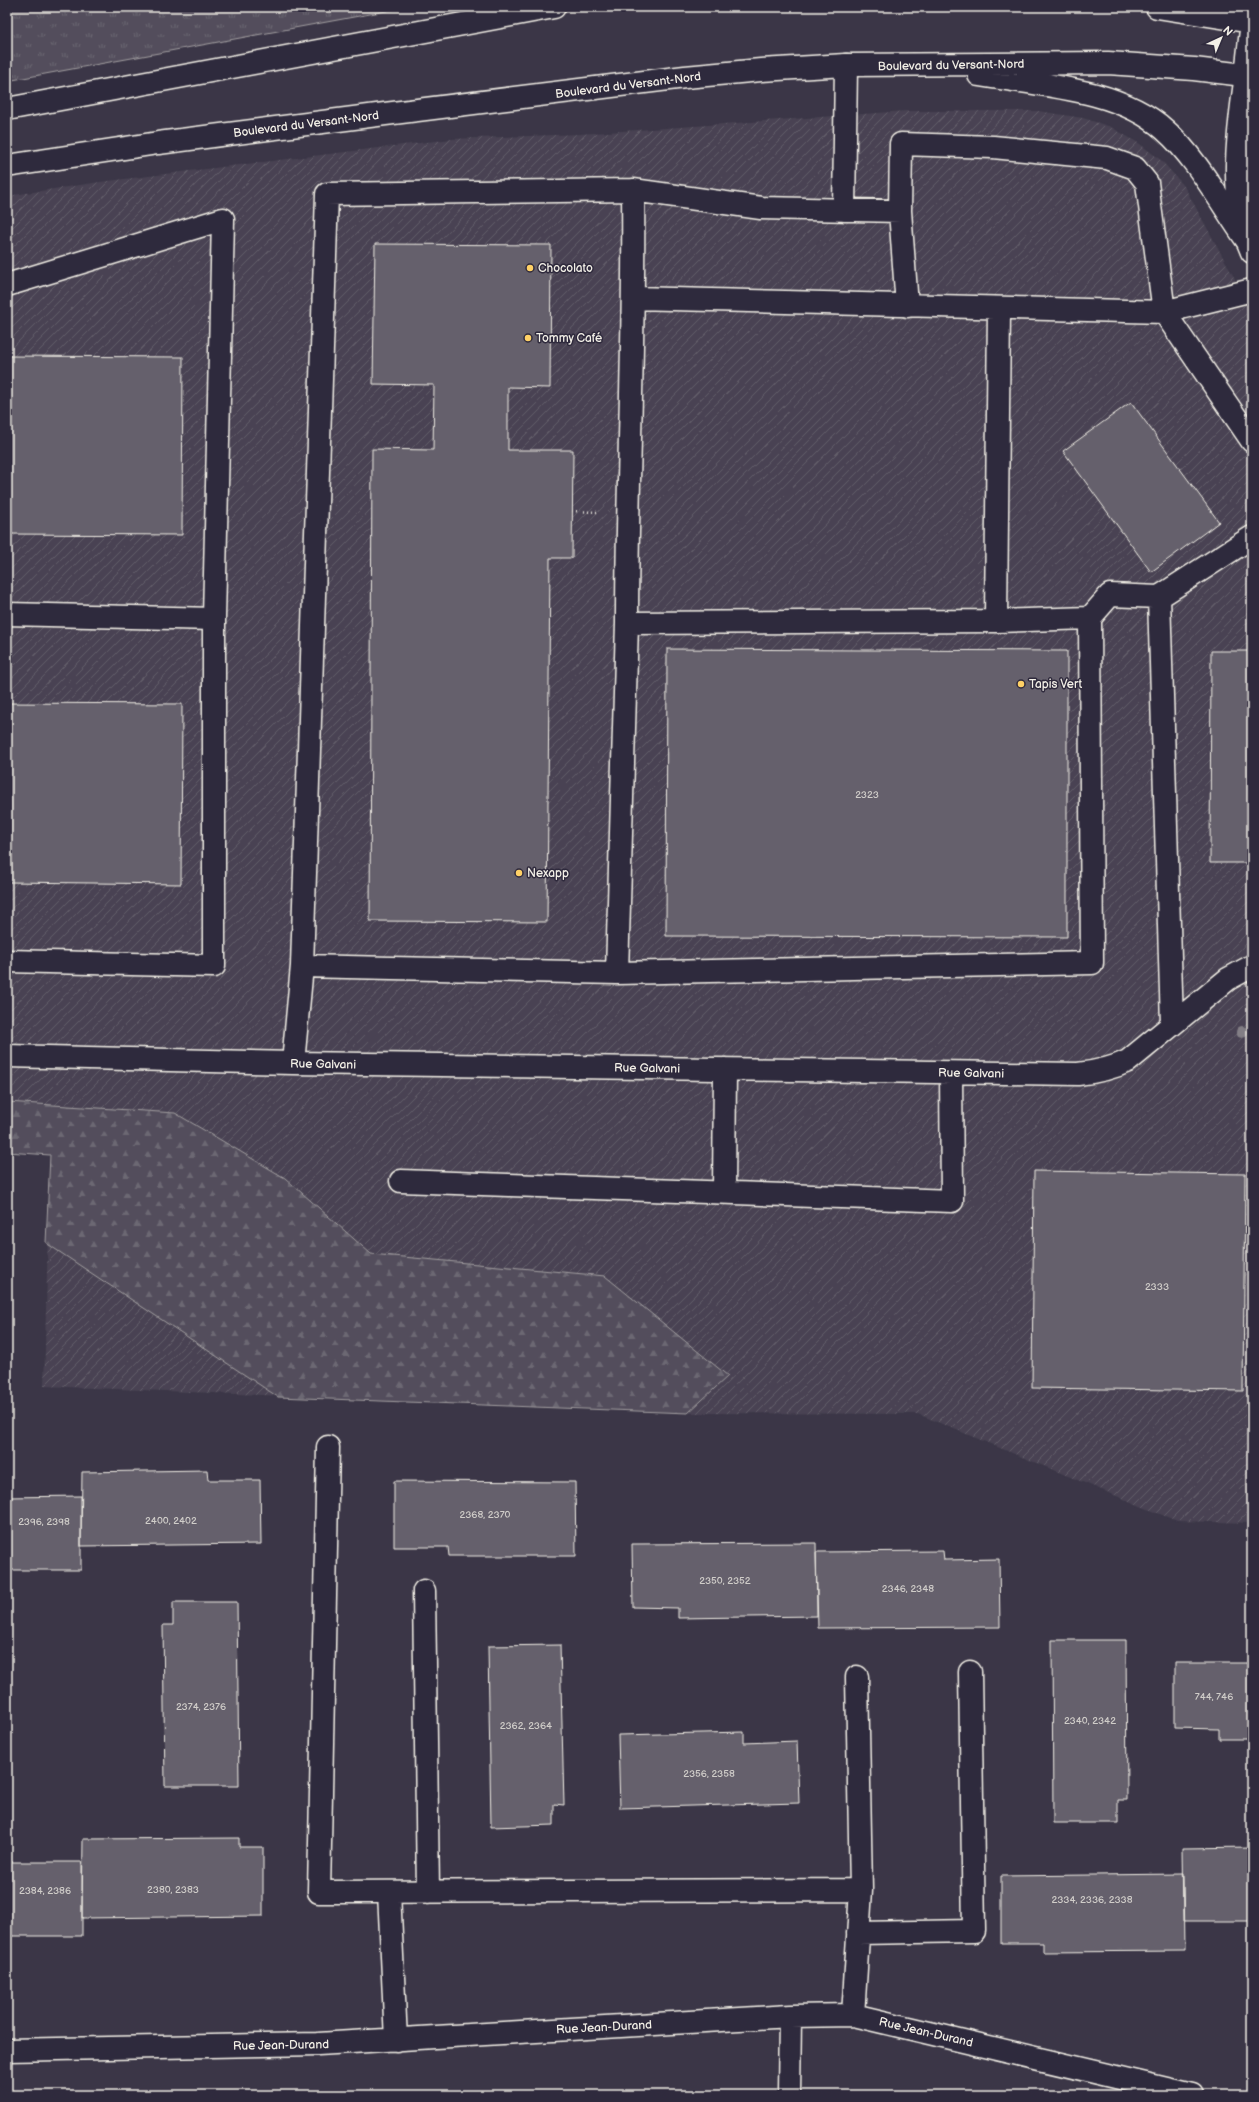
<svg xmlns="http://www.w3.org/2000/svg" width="1259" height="2102" viewBox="0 0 1259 2102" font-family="'Balsamiq Sans',sans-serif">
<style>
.industrial{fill:url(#industrial-furrows)}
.grass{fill:url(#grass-tufts);stroke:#a4a0a2}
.forest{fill:url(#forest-firs);stroke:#a4a0a2}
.building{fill:#65616c;stroke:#f4f1e8}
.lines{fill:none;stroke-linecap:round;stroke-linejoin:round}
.minor-casing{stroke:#f4f1e8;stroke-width:25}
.major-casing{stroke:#f4f1e8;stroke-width:25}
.highway-casing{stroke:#f4f1e8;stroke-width:25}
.path{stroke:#f4f1e8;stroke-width:2.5;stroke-dasharray:1 3;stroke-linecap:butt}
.minor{stroke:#2f2a3d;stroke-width:22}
.major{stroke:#2f2a3d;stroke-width:22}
.highway{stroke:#2f2a3d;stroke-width:22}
.tree{fill:#827e85}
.poi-dot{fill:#ffd166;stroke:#2f2a3d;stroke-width:1.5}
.labels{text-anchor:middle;stroke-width:3;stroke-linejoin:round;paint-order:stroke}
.number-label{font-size:10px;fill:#d0cdc9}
.street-label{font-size:12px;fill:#f4f1e8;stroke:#2f2a3d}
.poi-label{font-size:12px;fill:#f4f1e8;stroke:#2f2a3d;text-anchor:start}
</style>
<defs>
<pattern id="industrial-furrows" width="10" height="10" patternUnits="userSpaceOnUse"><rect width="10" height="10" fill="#484352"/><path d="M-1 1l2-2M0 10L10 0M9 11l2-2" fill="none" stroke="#635f6b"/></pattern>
<pattern id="grass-tufts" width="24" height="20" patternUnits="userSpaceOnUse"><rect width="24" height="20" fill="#534e5c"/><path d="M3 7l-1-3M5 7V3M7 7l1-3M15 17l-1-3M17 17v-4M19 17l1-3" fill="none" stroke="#6c6873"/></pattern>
<pattern id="forest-firs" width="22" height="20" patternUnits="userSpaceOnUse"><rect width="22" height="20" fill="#534e5c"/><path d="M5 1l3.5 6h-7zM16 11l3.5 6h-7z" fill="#6c6873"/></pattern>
</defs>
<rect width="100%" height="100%" fill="#3b3647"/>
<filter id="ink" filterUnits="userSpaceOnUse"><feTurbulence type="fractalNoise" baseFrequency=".025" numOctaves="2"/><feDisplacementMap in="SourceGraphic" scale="8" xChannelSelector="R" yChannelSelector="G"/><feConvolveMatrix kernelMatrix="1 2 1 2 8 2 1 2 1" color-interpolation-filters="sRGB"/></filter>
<g filter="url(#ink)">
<!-- industrial -->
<path class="industrial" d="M 906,111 L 1038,111 L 1083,118 L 1111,127 L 1140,144 L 1162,161 L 1184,186 L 1252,310 L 1252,1523 L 1177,1521 L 918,1414 L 688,1413 L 44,1386 L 50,1155 L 7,1152 L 7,196 L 100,182 L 452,139 L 580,134 Z"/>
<!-- grass -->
<path class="grass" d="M 7,7 L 408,7 L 7,81 Z"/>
<!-- forest -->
<path class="forest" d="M 7,1102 L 175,1113 L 285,1178 L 371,1254 L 605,1276 L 728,1376 L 688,1413 L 278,1397 L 46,1243 L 50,1155 L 7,1152 Z"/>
<!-- building -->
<path class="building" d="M 375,244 L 551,245 L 550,388 L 508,387 L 508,450 L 573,450 L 572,558 L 550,558 L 547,922 L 370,921 L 372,449 L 433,450 L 434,385 L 373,384 Z
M 7,356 L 183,357 L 182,535 L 7,534 Z
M 1131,402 L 1219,522 L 1151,572 L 1063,451 Z
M 667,649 L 1067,651 L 1067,937 L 666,936 Z
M 1211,651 L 1252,651 L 1252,863 L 1210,863 Z
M 7,703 L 182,704 L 181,884 L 7,882 Z
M 1034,1171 L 1245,1174 L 1243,1391 L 1032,1388 Z
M 207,1470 L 208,1480 L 260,1480 L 261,1544 L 81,1546 L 82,1472 Z
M 394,1481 L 575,1482 L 576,1556 L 449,1556 L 448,1547 L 394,1547 Z
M 81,1496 L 81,1570 L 7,1570 L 7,1497 Z
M 816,1543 L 817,1616 L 678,1618 L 678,1608 L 633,1607 L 632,1544 Z
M 943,1551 L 944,1560 L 999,1559 L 1000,1627 L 818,1628 L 816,1552 Z
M 173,1602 L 237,1602 L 239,1786 L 165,1786 L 163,1625 L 173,1625 Z
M 1052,1640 L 1126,1640 L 1127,1800 L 1118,1800 L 1118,1823 L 1053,1823 Z
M 560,1645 L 564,1805 L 554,1804 L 554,1825 L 491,1827 L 488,1646 Z
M 1175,1663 L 1252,1663 L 1252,1739 L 1219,1739 L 1219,1729 L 1175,1728 Z
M 744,1732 L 744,1743 L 797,1741 L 799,1803 L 620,1808 L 618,1735 Z
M 239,1838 L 239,1847 L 263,1847 L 263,1916 L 82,1918 L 83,1839 Z
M 1252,1847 L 1252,1921 L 1183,1921 L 1182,1848 Z
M 7,1862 L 82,1862 L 82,1936 L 7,1936 Z
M 1183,1874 L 1184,1951 L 1043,1952 L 1043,1943 L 1001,1943 L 1001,1876 Z"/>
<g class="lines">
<!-- minor casing -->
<g class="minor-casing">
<path id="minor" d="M 1246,75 C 1238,132 1228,198 1252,252
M 844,210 L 846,65
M 7,285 L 223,219 L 214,619 L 214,966 L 7,961
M 634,298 L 1164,312 L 1252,290
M 907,306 L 900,211 L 901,144 L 993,147 L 1107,158 L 1135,168 L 1147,183 L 1164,312 L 1252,441
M 7,614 L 214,619
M 1090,618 L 1110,595 L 1159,597
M 996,621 L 999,308
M 627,623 L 617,973 L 1092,963 L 1090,618 L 996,621 L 627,623 C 627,479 635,334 633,190 L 761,208 L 900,211
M 302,966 L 617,973
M 1172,1024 L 1159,597 L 1252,537
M 7,1056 L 293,1063 L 1078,1074 C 1096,1072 1111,1069 1128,1061 L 1228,979 L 1252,966
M 293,1063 L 302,966 L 327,194 L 633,190
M 401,1181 L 952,1201 L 951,1073
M 724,1192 L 725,1069
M 328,1447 L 319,1892 L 861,1890 L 857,1677
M 424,1591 L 428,1892
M 389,1892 L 396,2040
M 858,1933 L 974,1931 L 970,1672
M 853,2015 L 861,1890
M 7,2050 L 318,2044 L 790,2016 L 853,2015 L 1192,2095
M 789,2095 L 790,2016"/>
</g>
<!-- major casing -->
<g class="major-casing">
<path id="major" d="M 1157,7 L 1252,22
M 979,75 C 1039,85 1119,88 1165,130 C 1196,157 1222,205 1246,239
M 1246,75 L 1252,21
M 7,109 L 554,7
M 7,166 L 158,143 L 385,114 L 685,77 L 761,70 L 846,65 L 1108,63 L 1194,69 L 1252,76"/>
</g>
<!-- highway casing -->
<g class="highway-casing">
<path id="highway" d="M 1252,21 L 1252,19"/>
</g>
<!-- path -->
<path class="path" d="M 572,511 L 597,512"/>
<!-- minor -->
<use href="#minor" class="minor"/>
<!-- major -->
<use href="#major" class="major"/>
<!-- highway -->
<use href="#highway" class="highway"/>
</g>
<!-- trees -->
<circle class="tree" cx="1242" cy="1032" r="6"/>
</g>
<!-- markers -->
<g class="poi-dot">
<circle cx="530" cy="268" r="4"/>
<circle cx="528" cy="338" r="4"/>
<circle cx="1021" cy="684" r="4"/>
<circle cx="519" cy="873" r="4"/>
</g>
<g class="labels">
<!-- number labels -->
<g class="number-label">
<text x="867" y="798">2323</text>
<text x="1157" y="1290">2333</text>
<text x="485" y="1518">2368, 2370</text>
<text x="171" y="1524">2400, 2402</text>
<text x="44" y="1525">2396, 2398</text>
<text x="725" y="1584">2350, 2352</text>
<text x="908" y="1592">2346, 2348</text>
<text x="1214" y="1700">744, 746</text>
<text x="201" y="1710">2374, 2376</text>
<text x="1090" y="1724">2340, 2342</text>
<text x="526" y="1729">2362, 2364</text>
<text x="709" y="1777">2356, 2358</text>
<text x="173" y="1893">2380, 2383</text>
<text x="45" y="1894">2384, 2386</text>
<text x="1092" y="1903">2334, 2336, 2338</text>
</g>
<!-- street labels -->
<g class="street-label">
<text transform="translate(951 65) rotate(-1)" y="4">Boulevard du Versant-Nord</text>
<text transform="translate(628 85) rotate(-7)" y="4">Boulevard du Versant-Nord</text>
<text transform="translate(306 124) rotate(-7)" y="4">Boulevard du Versant-Nord</text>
<text transform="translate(323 1064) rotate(1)" y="4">Rue Galvani</text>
<text transform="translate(647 1068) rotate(1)" y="4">Rue Galvani</text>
<text transform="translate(971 1073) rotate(1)" y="4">Rue Galvani</text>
<text transform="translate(604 2027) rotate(-3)" y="4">Rue Jean-Durand</text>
<text transform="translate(926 2032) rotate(13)" y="4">Rue Jean-Durand</text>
<text transform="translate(281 2045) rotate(-1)" y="4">Rue Jean-Durand</text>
</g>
<!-- poi labels -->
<g class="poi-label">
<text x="538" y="272">Chocolato</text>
<text x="536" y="342">Tommy Café</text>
<text x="1029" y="688">Tapis Vert</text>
<text x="527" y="877">Nexapp</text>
</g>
</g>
<!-- margin -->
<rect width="1259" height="2102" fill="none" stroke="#2f2a3d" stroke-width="24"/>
<rect x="12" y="12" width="1235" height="2078" fill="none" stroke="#f4f1e8" stroke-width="1.5" filter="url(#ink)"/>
<!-- north arrow -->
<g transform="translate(1221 38) rotate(44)" stroke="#2f2a3d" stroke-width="3" paint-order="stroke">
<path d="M0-3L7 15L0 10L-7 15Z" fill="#f4f1e8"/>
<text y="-6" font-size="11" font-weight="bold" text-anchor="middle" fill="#f4f1e8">N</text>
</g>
</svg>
